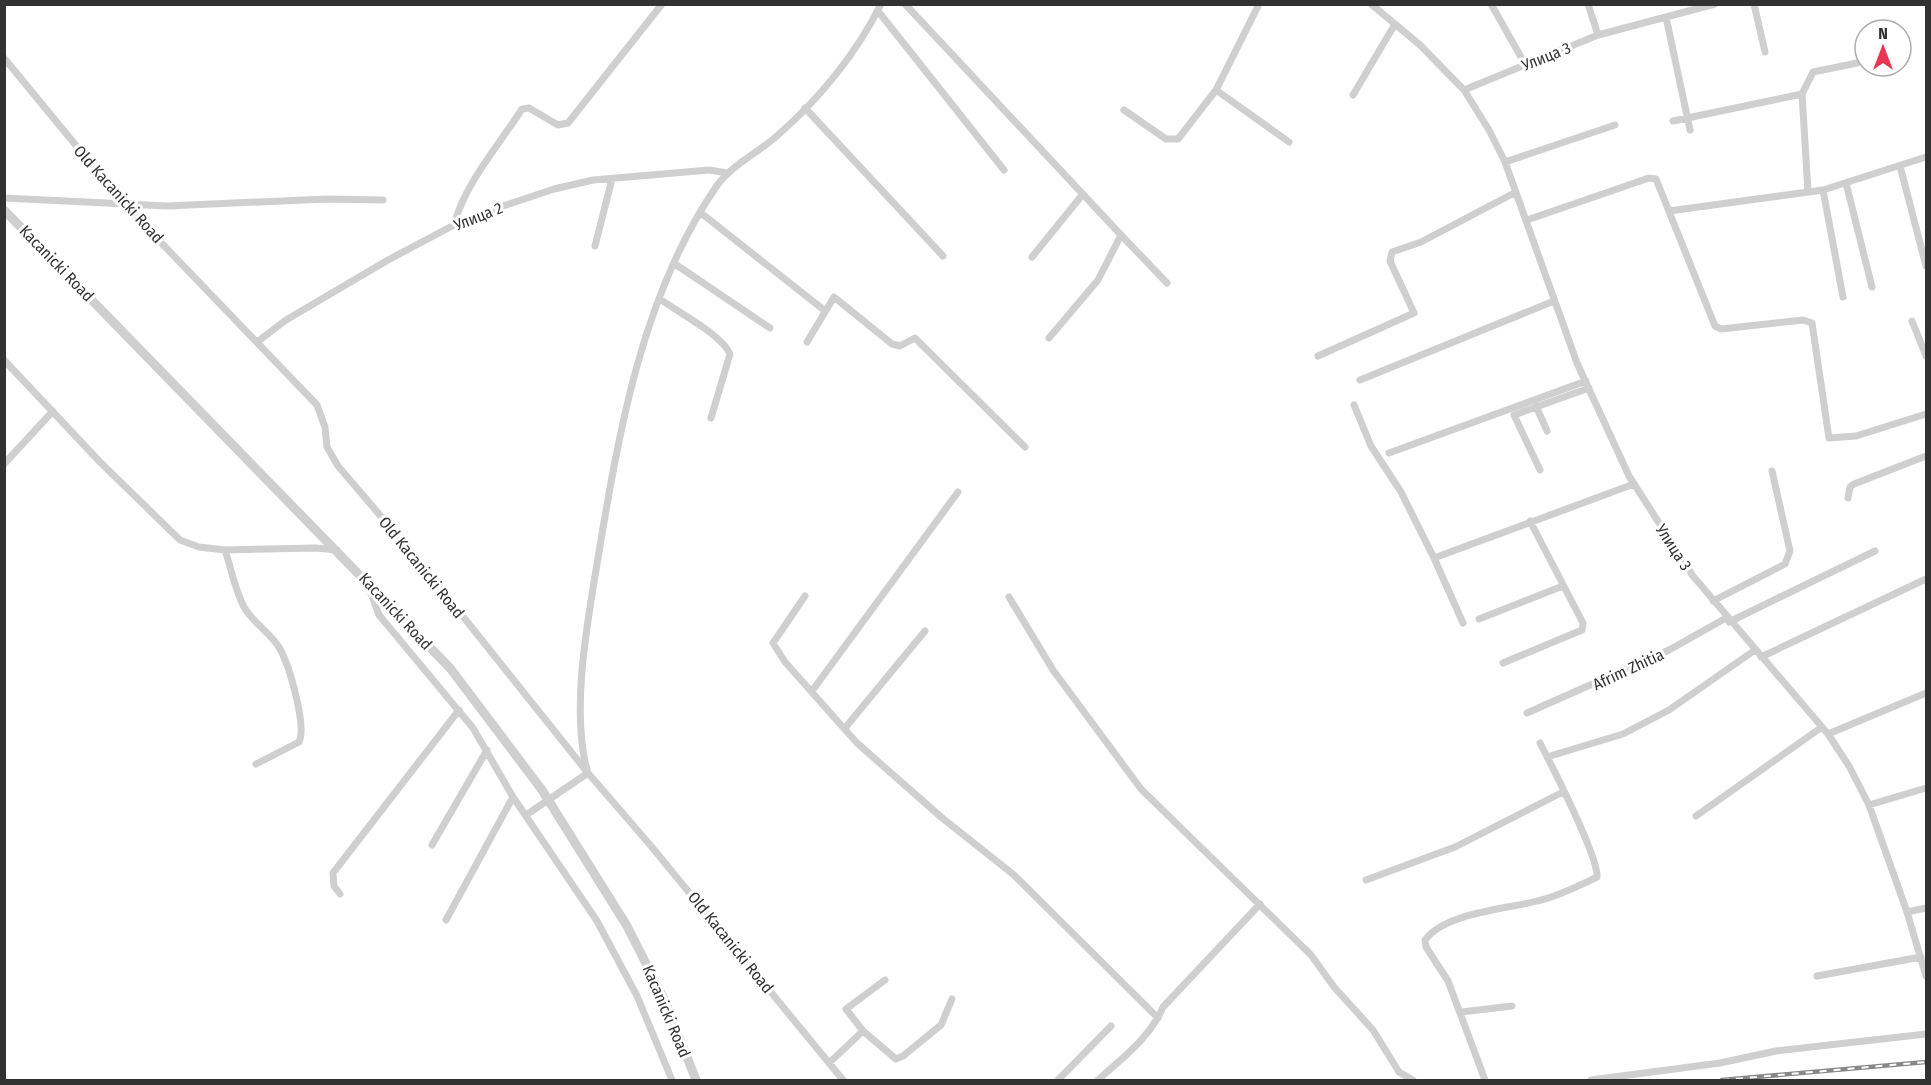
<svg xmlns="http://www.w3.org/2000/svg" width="1931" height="1085" viewBox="0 0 1931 1085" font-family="'Fira Sans Condensed',sans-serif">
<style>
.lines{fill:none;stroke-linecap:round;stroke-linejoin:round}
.minor{stroke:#cfcfcf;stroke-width:7}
.tertiary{stroke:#cfcfcf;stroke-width:9}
.rail-casing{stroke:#878787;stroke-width:4.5}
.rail{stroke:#fff;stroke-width:2;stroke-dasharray:7;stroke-linecap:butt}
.minor-bridge{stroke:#cfcfcf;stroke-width:7}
.labels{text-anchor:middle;stroke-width:6;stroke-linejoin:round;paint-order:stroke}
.street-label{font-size:16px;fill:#323232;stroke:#fff}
</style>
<rect width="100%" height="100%" fill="#fff"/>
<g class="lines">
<!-- minor -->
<path class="minor" d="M 905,4 L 1121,235 L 1098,280 L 1049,338
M 1371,4 L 1420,45 L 1464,90 L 1489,130 L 1505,162 L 1577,363 L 1629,476 L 1693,576 L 1828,734 L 1849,766 L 1869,805 L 1907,912 L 1926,976
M 1491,4 L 1525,64
M 1588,4 L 1598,35
M 1754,4 L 1765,52
M 878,11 L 1004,170
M 1666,17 L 1690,130
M 4,58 L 125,205 L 317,405 L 325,427 L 327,447 L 338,466 L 414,555 L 588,773 L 651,846 L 843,1080
M 1216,90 L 1289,142
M 1464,90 L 1598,35 L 1715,4
M 1353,95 L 1395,24
M 805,108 L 943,256
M 1124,110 L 1166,139 L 1178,139 L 1216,90 L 1259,4
M 1673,121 L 1802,94
M 1505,162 L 1615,125
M 1900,166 L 1926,266
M 1846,183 L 1872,287
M 1823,190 L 1843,297
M 1808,192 L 1802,94 L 1813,72 L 1857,63
M 4,198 L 167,206 L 327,199 L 383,200
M 1669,211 L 1823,190 L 1926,157
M 701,213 L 824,310
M 1527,220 L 1649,178 L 1656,179 L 1715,326 L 1721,329 L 1803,320 L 1812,323 L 1829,438 L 1856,436 L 1926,414
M 454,225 C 465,183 499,145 522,109 L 529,108 L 558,125 L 568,123 L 662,4
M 1121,235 L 1167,283
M 595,246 L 612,179
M 1032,257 L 1083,194
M 675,264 L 770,328
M 660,299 C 678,312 722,335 730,354 L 711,418
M 1912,321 L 1926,356
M 257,342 L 286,320 L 388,260 L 454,225 L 506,205 L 554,189 L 593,180 L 709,170 L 727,173
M 807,342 L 834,297 L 892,344 L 900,346 L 915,338 L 1025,447
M 1318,356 L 1414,313 L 1390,261 L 1392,252 L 1421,242 L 1516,192
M 4,360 L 100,462 L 180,540 L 199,547 L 225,550 L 316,548 L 337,550
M 1360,380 L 1554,301
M 1354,405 L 1371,446 L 1401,492 L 1434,558
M 1536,406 L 1547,431
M 1389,453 L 1586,381
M 4,464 L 53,411
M 1540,470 L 1514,415 L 1589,388
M 1848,498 L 1850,487 L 1854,484 L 1926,456
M 225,550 C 231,568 235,590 244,607 C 253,623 271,633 280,649 C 289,665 307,726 299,742 L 256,764
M 368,585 L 379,615 L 473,728 L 513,797 L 597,921 L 637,996 L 672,1080
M 805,596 L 773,643 L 785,662 L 857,743 L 941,817 L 1014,875 L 1158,1018
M 1009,597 L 1053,670 L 1141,789 L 1311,955 L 1334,987 L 1373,1030 L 1399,1072 L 1413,1080
M 1713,601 L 1785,564 L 1790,551 L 1772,471
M 1479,619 L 1563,586
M 1729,622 L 1875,551
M 1463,623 L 1434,558 L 1634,484
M 1761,657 L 1926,579
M 1503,663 L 1582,630 L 1583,623 L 1530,521
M 812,691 L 958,492
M 1527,713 L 1669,650 L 1726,618
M 845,728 L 925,631
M 1828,734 L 1926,693
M 1547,757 L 1623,734 L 1669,710 L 1755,650
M 587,770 C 571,710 587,625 597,564 C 618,437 641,296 716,187 C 731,165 758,153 778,135 C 819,99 857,53 881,4
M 1869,805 L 1926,788
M 1696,816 L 1822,727
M 432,845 L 487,750
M 1366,880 L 1455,847 L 1563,792
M 340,894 L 334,886 L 333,873 L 459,710
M 1907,912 L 1926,908
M 446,920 L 513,797
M 1817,976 L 1921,957
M 885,980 L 846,1009 L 863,1031 L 896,1059 L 903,1056 L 941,1025 L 952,999
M 1462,1012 L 1512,1006
M 829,1063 L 863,1031
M 1058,1080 L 1111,1026
M 1098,1080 C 1122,1058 1150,1038 1163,1007 L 1260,904
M 1485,1080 L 1448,981 L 1426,947 L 1425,940 C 1445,912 1510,909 1541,900 C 1561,895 1578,886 1597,877 C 1599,858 1551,764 1540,743
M 1591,1080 L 1720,1063 L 1776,1051 L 1926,1034"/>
<!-- tertiary -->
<path class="tertiary" d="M 4,210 L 450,668 L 542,790 L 627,926 L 665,1001 L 696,1080"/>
<!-- rail casing -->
<g class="rail-casing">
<path id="rail" d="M 1722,1080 L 1926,1062"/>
</g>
<!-- rail -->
<use href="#rail" class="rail"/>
<!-- minor-bridge -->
<path class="minor-bridge" d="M 526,815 L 588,773"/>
</g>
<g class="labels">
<!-- street labels -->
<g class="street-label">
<text transform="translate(1546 56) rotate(-22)" y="6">Улица 3</text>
<text transform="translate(119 194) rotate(48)" y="6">Old Kacanicki Road</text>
<text transform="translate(478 216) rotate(-22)" y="6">Улица 2</text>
<text transform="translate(57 263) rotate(46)" y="6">Kacanicki Road</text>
<text transform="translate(1674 547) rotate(57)" y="6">Улица 3</text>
<text transform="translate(422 567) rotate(51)" y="6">Old Kacanicki Road</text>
<text transform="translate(396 611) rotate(47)" y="6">Kacanicki Road</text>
<text transform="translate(1628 669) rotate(-25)" y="6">Afrim Zhitia</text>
<text transform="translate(731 942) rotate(51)" y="6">Old Kacanicki Road</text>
<text transform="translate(667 1011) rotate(67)" y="6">Kacanicki Road</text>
</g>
</g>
<!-- border -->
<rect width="1931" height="1085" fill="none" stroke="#323232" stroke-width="12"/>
<!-- north arrow -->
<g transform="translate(1883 48)"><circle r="28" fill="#ffffff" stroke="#adadad" stroke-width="1.5"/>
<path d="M0-4.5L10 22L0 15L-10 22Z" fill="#ea3456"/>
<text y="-9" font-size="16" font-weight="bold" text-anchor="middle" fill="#323232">N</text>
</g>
</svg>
